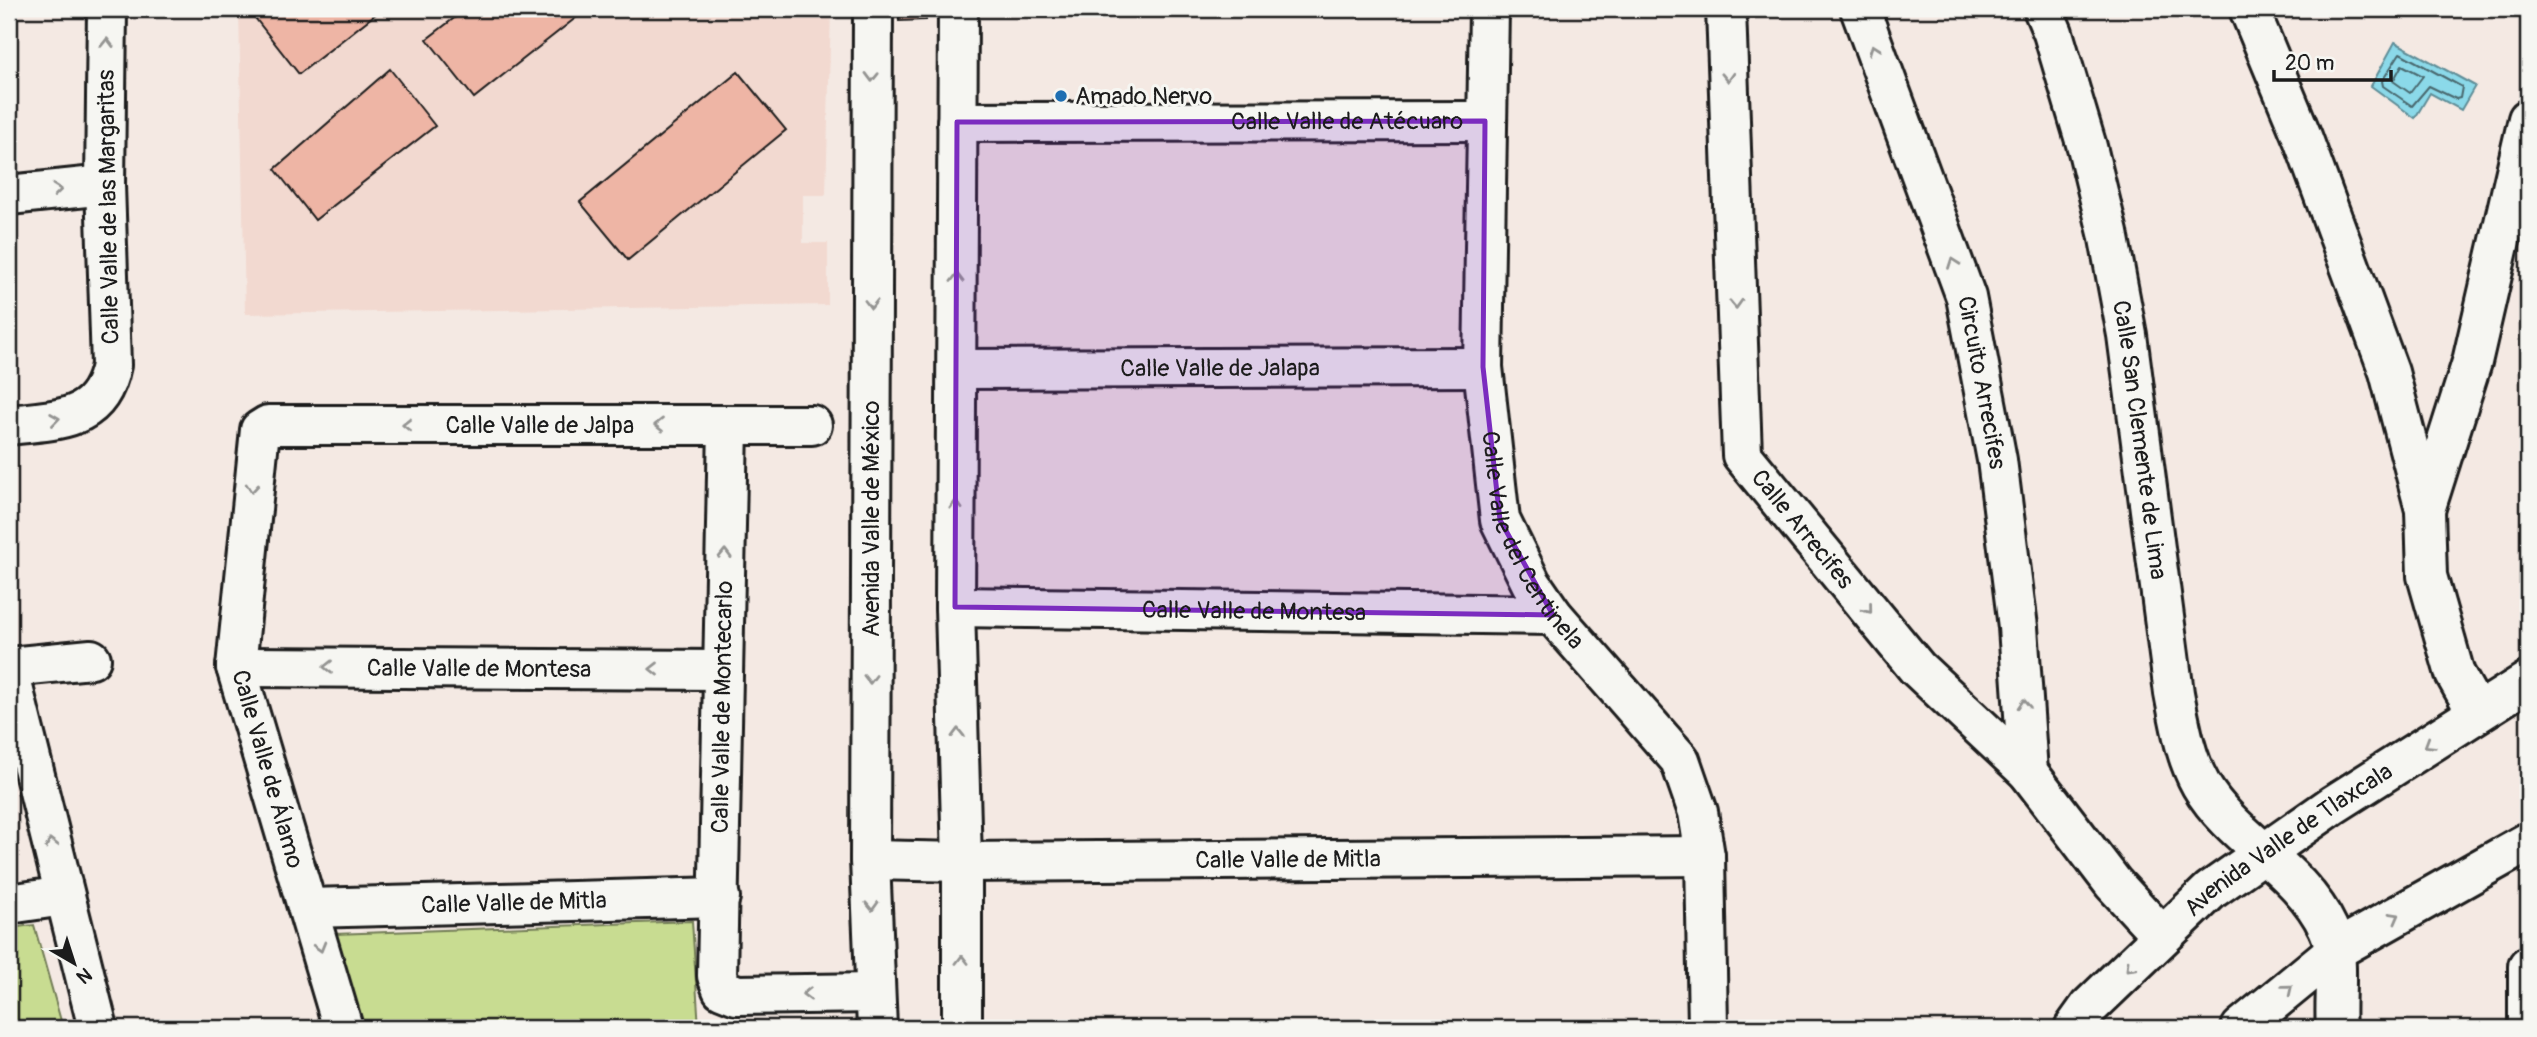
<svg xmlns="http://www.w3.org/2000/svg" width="2537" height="1037" viewBox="0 0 2537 1037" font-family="Pangolin,sans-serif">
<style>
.built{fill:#f2d9d0}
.green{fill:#c8dc91;stroke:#727c56;stroke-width:2}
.water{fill:#8bd9e9;stroke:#5f8d97;stroke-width:2}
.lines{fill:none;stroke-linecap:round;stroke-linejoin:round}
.shore{stroke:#48686e;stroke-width:2}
.building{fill:#eeb5a5;stroke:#1c1c1c;stroke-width:2}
.minor-casing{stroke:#1c1c1c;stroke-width:44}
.tertiary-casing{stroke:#1c1c1c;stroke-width:44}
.minor{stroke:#f6f6f2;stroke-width:38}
.tertiary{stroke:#f6f6f2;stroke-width:38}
.oneway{stroke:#949492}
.marked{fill:#7b2cbf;fill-opacity:0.2;stroke:#7b2cbf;stroke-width:5;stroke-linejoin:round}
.poi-dot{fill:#1f6fb2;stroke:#f6f6f2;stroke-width:2.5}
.labels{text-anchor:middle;stroke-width:6;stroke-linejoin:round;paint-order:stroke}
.poi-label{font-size:24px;fill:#1c1c1c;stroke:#f6f6f2;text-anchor:start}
.street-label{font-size:24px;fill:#1c1c1c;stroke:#f6f6f2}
</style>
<rect width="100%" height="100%" fill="#f4e9e3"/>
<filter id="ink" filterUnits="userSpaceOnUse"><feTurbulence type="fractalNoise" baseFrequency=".0143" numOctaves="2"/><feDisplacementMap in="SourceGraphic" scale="14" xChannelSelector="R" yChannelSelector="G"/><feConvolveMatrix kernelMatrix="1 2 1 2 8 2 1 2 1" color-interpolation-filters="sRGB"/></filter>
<g filter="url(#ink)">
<!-- built -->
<path class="built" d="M 239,9 L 831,9 L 826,195 L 803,195 L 803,243 L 828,243 L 828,305 L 245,314 Z"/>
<!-- green -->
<path class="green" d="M 692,921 L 699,1028 L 358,1028 L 335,934 Z
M 34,925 L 63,1028 L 9,1028 L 9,928 Z"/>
<!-- water -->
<path class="water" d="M 2395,42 L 2475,86 L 2461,110 L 2430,93 L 2415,118 L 2371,86 Z"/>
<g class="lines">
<!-- shore -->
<path class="shore" d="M 2400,53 L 2462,87 L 2460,98 L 2456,99 L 2429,86 L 2412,106 L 2383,86 L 2382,81 Z
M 2402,65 L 2423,76 L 2410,93 L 2393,81 Z"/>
</g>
<!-- building -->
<path class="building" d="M 259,9 L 382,9 L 299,74 L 252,14 Z
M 466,9 L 587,9 L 474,98 L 427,39 Z
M 899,9 L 925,9 L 926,20 L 899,21 Z
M 390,69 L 435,126 L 315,220 L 275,169 Z
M 738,72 L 786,130 L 628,260 L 580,202 Z"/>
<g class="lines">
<!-- minor casing -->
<g class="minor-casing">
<g id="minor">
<path id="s1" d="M 1489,9 L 1483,367 L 1500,520 L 1531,583 L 1553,615 L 1680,760 L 1698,812 L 1705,856 L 1708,1028"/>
<path id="s2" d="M 1726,9 L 1742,455 L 1917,668 L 2028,772 L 2113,883 L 2161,935"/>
<path id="s3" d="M 1860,9 L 1966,297 L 1997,460 L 2018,627 L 2028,772"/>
<path id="s4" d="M 2043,9 L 2053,33 L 2087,147 L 2108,233 L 2127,335 L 2174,693 C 2180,724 2185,757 2201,785 C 2233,840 2300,868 2328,928 C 2342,958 2333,996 2336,1028"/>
<path d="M 2249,9 L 2303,139 L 2389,372 L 2425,510 L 2427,576 L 2455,674 L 2477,713"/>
<path id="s5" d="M 957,122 L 1485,121"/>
<path d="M 9,195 L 105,185"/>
<path id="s6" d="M 958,369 L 1483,367"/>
<path d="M 9,425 C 57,419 100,423 111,365 L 105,185 L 107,9"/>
<path d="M 728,425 L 717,976 L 722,989 L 737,995 L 875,993"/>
<path d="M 2425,510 L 2472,362 L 2528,119"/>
<path id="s7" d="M 955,607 L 1553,615"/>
<path d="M 9,667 L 91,659"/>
<path id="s8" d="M 236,667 L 722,670"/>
<path d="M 9,671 L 98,1028"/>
<path id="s9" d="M 870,860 L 962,862 L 1705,856"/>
<path d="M 9,904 L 64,896"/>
<path id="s10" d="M 309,908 L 720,897"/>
<path id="s11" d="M 343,1028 L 236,667 L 260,430 L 268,425 L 812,425"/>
<path d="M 2528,1028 L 2528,966"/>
</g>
</g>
<!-- tertiary casing -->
<g class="tertiary-casing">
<g id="tertiary">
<path d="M 873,9 L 870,860 L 877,1028"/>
<path d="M 958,9 L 955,607 L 962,862 L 962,1028"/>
<path id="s12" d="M 2074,1028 L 2089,1007 L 2211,890 L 2333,805 L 2528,681"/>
<path d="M 2241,1028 L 2336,950 L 2528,842"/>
</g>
</g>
<!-- minor -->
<use href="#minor" class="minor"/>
<!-- tertiary -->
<use href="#tertiary" class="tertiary"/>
</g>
<!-- one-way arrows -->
<defs><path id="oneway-chevron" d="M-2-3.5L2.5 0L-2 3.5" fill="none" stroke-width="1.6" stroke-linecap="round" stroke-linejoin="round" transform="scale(1.75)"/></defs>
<g class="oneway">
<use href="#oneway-chevron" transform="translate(107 43) rotate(-89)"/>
<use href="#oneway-chevron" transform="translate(1874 49) rotate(-110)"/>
<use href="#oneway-chevron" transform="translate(872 77) rotate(91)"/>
<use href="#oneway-chevron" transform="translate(1728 77) rotate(88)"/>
<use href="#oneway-chevron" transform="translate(57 190) rotate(-6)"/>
<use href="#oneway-chevron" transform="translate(1953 263) rotate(-110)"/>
<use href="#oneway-chevron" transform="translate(957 278) rotate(-90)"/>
<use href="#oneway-chevron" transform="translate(871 304) rotate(90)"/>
<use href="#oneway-chevron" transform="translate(1736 304) rotate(88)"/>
<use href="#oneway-chevron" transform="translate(55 419) rotate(-8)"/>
<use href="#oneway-chevron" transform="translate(407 425) rotate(180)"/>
<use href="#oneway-chevron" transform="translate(659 425) rotate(180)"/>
<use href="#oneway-chevron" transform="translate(252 488) rotate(95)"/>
<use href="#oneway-chevron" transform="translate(956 505) rotate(-89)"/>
<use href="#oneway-chevron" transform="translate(725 554) rotate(-89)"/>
<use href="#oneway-chevron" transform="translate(1868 609) rotate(51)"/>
<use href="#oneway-chevron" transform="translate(328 667) rotate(-180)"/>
<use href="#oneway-chevron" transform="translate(654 669) rotate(-180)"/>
<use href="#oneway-chevron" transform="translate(870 679) rotate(90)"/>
<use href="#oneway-chevron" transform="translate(2024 704) rotate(-93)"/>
<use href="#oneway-chevron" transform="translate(958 733) rotate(-91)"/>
<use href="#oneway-chevron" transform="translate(2429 744) rotate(148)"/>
<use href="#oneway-chevron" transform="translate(51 843) rotate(-104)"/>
<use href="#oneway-chevron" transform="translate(872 906) rotate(88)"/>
<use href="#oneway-chevron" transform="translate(2395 917) rotate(-29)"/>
<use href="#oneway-chevron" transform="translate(320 947) rotate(74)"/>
<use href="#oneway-chevron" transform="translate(962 960) rotate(-90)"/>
<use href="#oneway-chevron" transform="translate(2130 967) rotate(135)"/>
<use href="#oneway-chevron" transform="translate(2288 989) rotate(-39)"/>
<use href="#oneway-chevron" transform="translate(807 994) rotate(179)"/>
</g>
</g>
<!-- marked area -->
<path class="marked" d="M 1485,121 L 1483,367 L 1500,520 L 1553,615 L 955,607 L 957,122 Z"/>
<!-- markers -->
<circle class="poi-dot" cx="1061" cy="96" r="7"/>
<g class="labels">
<!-- poi labels -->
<g class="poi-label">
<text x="1075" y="104">Amado Nervo</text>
</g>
<!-- street labels -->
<g class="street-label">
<text dy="8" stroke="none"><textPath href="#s5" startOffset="390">Calle Valle de Atécuaro</textPath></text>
<text transform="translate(108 207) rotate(-91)" y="8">Calle Valle de las Margaritas</text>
<text dy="8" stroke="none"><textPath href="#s6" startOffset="262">Calle Valle de Jalapa</textPath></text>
<text dy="8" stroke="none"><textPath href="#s3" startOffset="394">Circuito Arrecifes</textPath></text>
<text dy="8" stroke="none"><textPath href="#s11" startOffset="896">Calle Valle de Jalpa</textPath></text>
<text dy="8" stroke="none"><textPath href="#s4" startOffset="443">Calle San Clemente de Lima</textPath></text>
<text transform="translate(871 519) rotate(-90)" y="8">Avenida Valle de México</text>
<text dy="8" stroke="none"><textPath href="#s2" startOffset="542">Calle Arrecifes</textPath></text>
<text dy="8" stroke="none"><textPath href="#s1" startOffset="542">Calle Valle del Centinela</textPath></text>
<text dy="8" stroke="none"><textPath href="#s7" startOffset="299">Calle Valle de Montesa</textPath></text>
<text dy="8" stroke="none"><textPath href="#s8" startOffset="243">Calle Valle de Montesa</textPath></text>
<text transform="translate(722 707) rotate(-89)" y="8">Calle Valle de Montecarlo</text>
<text transform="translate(268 769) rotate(74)" y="8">Calle Valle de Álamo</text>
<text dy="8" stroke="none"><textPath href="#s12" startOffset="287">Avenida Valle de Tlaxcala</textPath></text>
<text dy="8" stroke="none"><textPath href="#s9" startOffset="418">Calle Valle de Mitla</textPath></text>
<text dy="8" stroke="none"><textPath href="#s10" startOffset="205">Calle Valle de Mitla</textPath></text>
</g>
</g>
<!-- margin -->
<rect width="2537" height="1037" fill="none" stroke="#f6f6f2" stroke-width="35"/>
<rect x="18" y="18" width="2502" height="1002" fill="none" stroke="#1c1c1c" stroke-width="2.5" filter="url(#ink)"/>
<!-- north arrow -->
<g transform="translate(74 963) rotate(141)" stroke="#f6f6f2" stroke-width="5" paint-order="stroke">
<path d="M0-5L12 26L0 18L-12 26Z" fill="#1c1c1c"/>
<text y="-10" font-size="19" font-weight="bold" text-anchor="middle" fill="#1c1c1c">N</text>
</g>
<!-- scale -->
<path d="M2274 70v10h117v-10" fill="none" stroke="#1c1c1c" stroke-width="3.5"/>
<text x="2285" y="70" font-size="21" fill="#1c1c1c" stroke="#f6f6f2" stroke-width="5" paint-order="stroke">20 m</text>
</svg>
